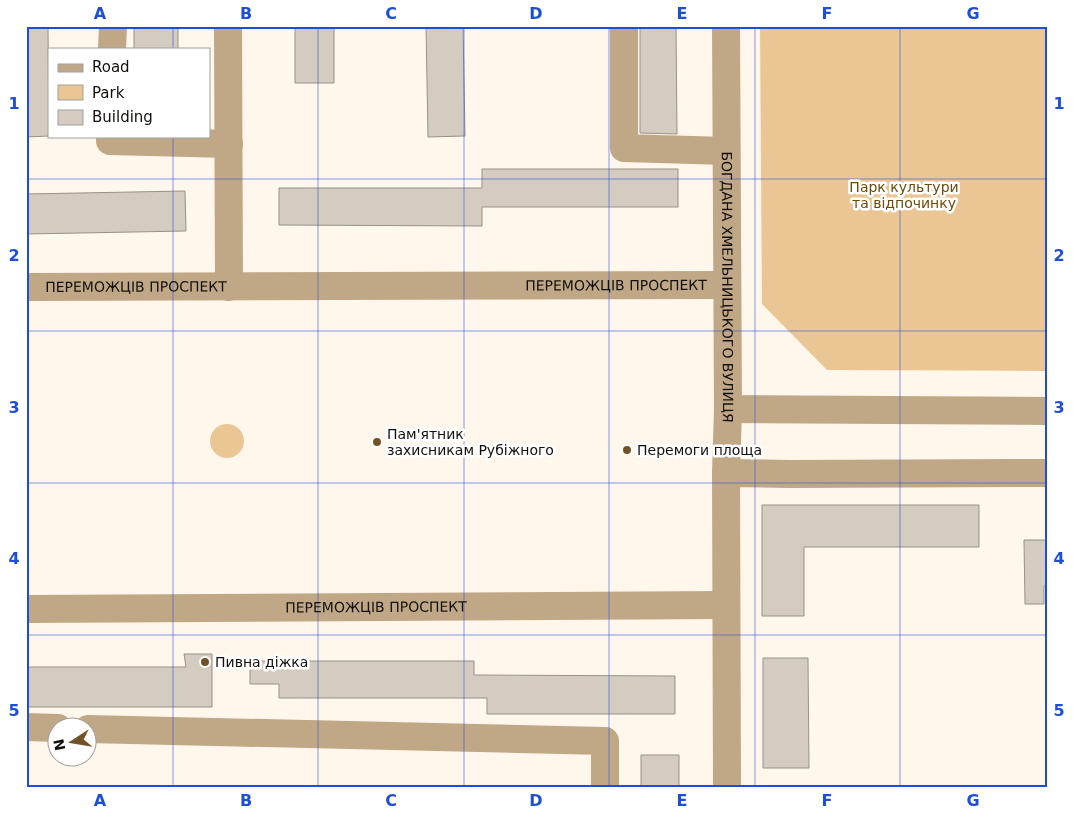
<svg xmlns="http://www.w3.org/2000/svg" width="1073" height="814" viewBox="0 0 1073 814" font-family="'DejaVu Sans',sans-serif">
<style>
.green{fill:#ebc695}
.building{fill:#d4ccc1;stroke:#999188}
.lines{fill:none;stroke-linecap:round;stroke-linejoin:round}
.minor{stroke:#c0a887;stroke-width:28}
.grid{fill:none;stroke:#1d4ed8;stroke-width:1;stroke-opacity:0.55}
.poi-dot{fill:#715327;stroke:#fff;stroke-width:2}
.labels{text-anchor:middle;stroke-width:5;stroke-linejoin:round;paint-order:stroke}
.park-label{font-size:14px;fill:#6f4a08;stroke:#fff}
.street-label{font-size:14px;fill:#120f0c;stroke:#fff}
.poi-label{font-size:14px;fill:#120f0c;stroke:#fff;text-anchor:start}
.neatline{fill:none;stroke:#1d4ed8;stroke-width:2}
.grid-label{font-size:16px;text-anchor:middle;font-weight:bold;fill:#1d4ed8}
</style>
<rect width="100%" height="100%" fill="#fff6ec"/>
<!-- green -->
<path class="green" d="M 760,26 L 1047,26 L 1047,371 L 827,370 L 762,304 Z
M210 441a17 17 0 1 1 34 0a17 17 0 1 1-34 0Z"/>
<!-- building -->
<path class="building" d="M 26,26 L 48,26 L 49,136 L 26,137 Z
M 134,26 L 178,26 L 178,49 L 134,49 Z
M 295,26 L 334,26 L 334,83 L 295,83 Z
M 426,26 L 463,26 L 465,136 L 428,137 Z
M 640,26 L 676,26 L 677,134 L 640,133 Z
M 482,169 L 678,169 L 678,207 L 482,207 L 482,226 L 279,225 L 279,188 L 482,188 Z
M 185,191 L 186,231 L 26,234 L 26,194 Z
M 762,505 L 979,505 L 979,547 L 804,547 L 804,616 L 762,616 Z
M 1024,540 L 1047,540 L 1047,586 L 1044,586 L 1044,604 L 1025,604 Z
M 184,654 L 212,654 L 212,707 L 26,707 L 26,667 L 186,667 Z
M 763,658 L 808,658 L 809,768 L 763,768 Z
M 250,661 L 474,661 L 474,675 L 675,676 L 675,714 L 487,714 L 487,698 L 279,698 L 279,684 L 250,684 Z
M 641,755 L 679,755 L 679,788 L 641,788 Z"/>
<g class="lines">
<!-- minor -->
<g class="minor">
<path d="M 228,26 L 229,287"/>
<path d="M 624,26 L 624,148 L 726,151"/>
<path id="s1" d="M 726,26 L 728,409 L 726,473 L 727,788"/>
<path d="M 112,49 L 113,26"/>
<path d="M 110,136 L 110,141 L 229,144"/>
<path id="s2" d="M 26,287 L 726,285"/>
<path d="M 728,409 L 1047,411"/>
<path d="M 726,473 L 790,474 L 1047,473"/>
<path id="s3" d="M 26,609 L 726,605"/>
<path d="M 26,727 L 58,728"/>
<path d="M 88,729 L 605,741 L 605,788"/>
</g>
</g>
<!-- grid -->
<path class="grid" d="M 173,26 L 173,49M 318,26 L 318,788M 464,26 L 464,788M 609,26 L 609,788M 755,26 L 755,788M 900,26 L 900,788M 173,136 L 173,788M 26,179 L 1047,179M 26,331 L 1047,331M 26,483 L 1047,483M 26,635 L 1047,635"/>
<!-- markers -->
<g class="poi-dot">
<circle cx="377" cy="442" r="5"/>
<circle cx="627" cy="450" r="5"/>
<circle cx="205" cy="662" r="5"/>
</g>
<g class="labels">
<!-- park labels -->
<g class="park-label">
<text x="904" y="192">Парк культури<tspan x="904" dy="16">та відпочинку</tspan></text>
</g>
<!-- street labels -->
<g class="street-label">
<text dy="5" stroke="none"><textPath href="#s2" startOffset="590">ПЕРЕМОЖЦІВ ПРОСПЕКТ</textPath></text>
<text dy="5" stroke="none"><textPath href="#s2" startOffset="110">ПЕРЕМОЖЦІВ ПРОСПЕКТ</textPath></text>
<text dy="5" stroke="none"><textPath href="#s1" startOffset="261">БОГДАНА ХМЕЛЬНИЦЬКОГО ВУЛИЦЯ</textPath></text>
<text dy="5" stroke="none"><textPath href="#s3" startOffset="350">ПЕРЕМОЖЦІВ ПРОСПЕКТ</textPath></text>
</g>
<!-- poi labels -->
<g class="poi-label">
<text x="387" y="439">Пам'ятник<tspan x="387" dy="16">захисникам Рубіжного</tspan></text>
<text x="637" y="455">Перемоги площа</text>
<text x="215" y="667">Пивна діжка</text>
</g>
</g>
<!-- border -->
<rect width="1073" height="814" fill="none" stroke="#ffffff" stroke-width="55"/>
<!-- legend -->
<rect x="48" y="48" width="162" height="90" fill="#ffffff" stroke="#a09f9e"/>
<rect x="58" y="64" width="25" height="8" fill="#c0a887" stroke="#a09f9e"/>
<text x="92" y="72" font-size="15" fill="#120f0c">Road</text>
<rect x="58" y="85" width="25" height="15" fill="#ebc695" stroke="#a09f9e"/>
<text x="92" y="98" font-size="15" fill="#120f0c">Park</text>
<rect x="58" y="110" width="25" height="15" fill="#d4ccc1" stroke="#a09f9e"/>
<text x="92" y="122" font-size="15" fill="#120f0c">Building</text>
<!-- north arrow -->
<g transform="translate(72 742) rotate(258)"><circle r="24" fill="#ffffff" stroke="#a09f9e"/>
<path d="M0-4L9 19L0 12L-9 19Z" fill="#715327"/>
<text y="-8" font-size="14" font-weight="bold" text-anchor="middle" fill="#120f0c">N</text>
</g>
<rect x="28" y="28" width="1018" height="758" class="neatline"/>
<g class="grid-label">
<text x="100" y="19">A</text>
<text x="246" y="19">B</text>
<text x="391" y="19">C</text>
<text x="536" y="19">D</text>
<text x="682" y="19">E</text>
<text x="827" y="19">F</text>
<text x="973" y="19">G</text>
<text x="14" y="109">1</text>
<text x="1059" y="109">1</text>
<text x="14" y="261">2</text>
<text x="1059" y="261">2</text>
<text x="14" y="413">3</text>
<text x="1059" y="413">3</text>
<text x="14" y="564">4</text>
<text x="1059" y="564">4</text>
<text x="14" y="716">5</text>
<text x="1059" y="716">5</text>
<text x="100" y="806">A</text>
<text x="246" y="806">B</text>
<text x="391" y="806">C</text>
<text x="536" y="806">D</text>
<text x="682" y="806">E</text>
<text x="827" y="806">F</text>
<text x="973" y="806">G</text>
</g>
</svg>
